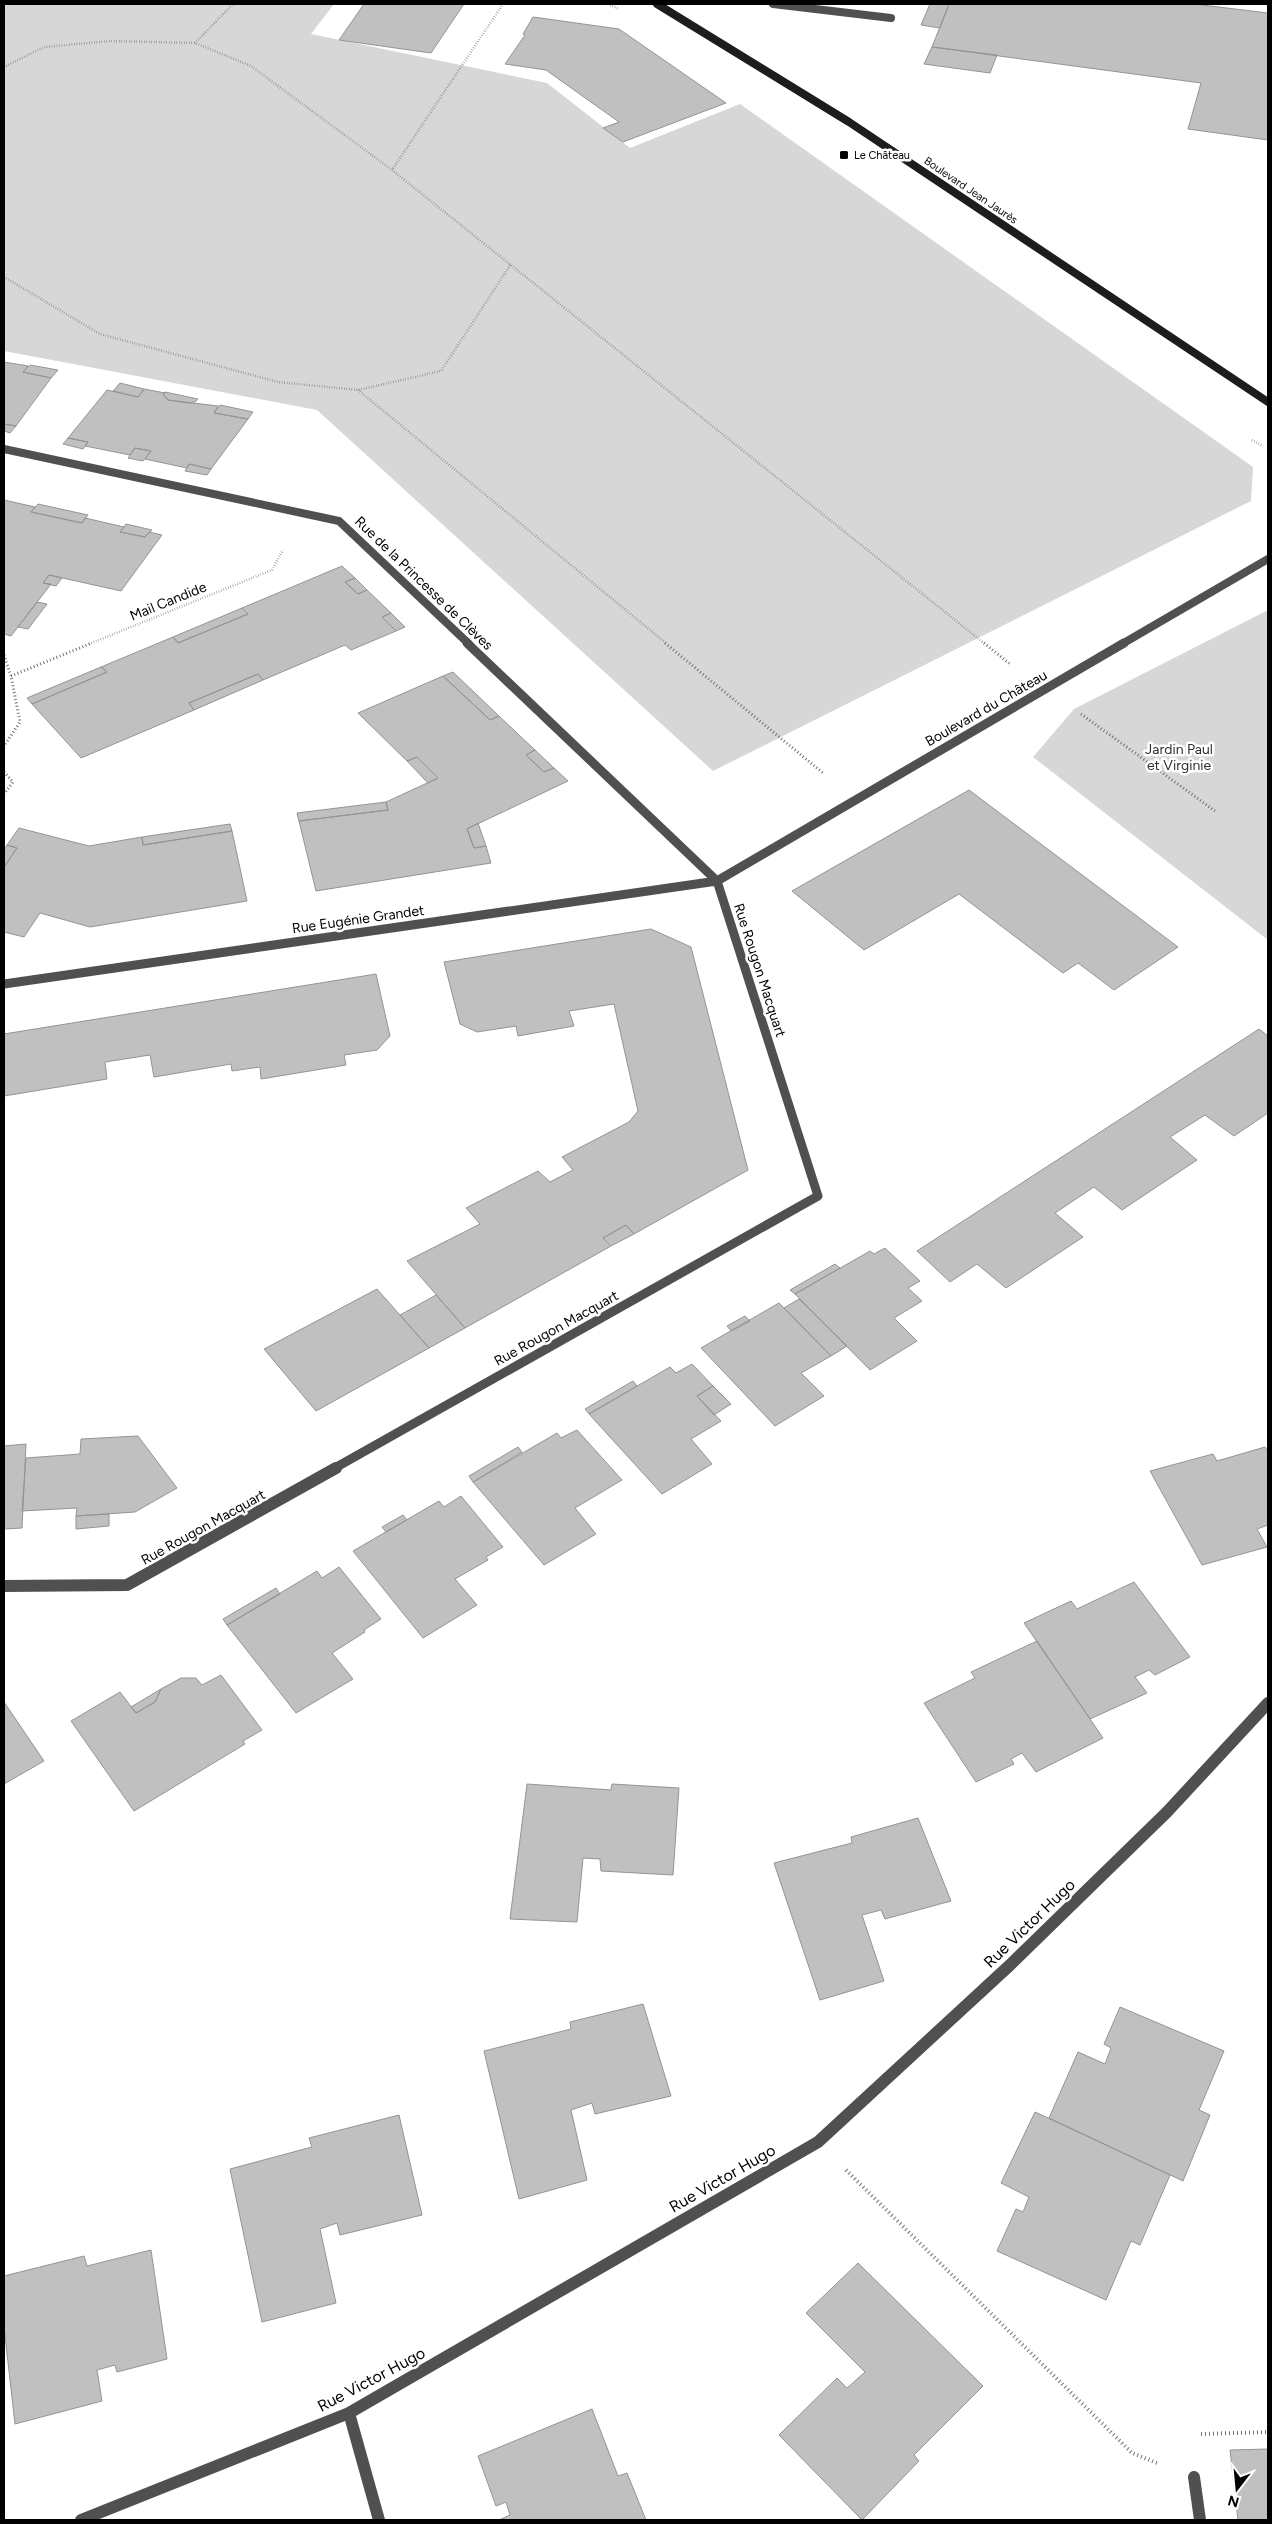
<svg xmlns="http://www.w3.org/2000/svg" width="1272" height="2524" viewBox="0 0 1272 2524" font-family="Figtree,sans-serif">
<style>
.green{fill:#d7d7d7}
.building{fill:#c0c0c0;stroke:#949494}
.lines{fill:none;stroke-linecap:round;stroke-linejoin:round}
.path-far2{stroke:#727272;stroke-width:2.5;stroke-dasharray:0.5 2;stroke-linecap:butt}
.path-far1{stroke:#727272;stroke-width:3;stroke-dasharray:1 2.5;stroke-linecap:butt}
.path{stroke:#727272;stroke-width:4;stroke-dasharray:1 3;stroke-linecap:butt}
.lane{stroke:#505050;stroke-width:8}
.street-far2{stroke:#505050;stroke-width:8}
.street-far1{stroke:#505050;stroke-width:9}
.street{stroke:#505050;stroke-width:12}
.secondary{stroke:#1d1d1d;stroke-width:8}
.poi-dot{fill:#000;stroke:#fff;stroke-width:2}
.labels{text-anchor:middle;stroke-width:5;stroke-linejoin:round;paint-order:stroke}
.far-poi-label{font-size:11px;fill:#000;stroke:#fff;text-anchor:start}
.far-street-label{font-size:11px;fill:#000;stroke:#fff}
.street-label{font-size:14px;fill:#000;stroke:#fff}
.park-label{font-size:14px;fill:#2e2e2e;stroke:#fff}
.near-street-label{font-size:16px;fill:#000;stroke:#fff}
</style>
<rect width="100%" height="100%" fill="#fff"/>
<!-- green -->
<path class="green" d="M 4,4 L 334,4 L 311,34 L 547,83 L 630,148 L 740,104 L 1253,467 L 1251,501 L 713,771 L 317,410 L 4,351 Z
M 1268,610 L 1268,940 L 1033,757 L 1074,709 Z"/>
<!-- building -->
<path class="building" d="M 364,4 L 464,4 L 431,53 L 339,40 Z
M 930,4 L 949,4 L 940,28 L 921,25 Z
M 949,4 L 1194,4 L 1268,13 L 1268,140 L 1188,129 L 1201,83 L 932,47 Z
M 533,17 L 619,29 L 726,103 L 623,142 L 603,128 L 619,122 L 546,70 L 505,64 L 525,35 L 523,34 Z
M 932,47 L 997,55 L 990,73 L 924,64 Z
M 4,362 L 28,366 L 23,372 L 51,378 L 16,426 L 4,424 Z
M 30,365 L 58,370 L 51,378 L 23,372 Z
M 120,383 L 144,389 L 138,397 L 113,391 Z
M 144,389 L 165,393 L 163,394 L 168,400 L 218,406 L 214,413 L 248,419 L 211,469 L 189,464 L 187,468 L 145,459 L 151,451 L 135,448 L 130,455 L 85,446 L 88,442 L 68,438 L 107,390 L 138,397 Z
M 165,392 L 198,399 L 195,402 L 188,403 L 168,400 L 163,394 Z
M 220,405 L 253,412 L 248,419 L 214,413 Z
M 4,424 L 16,426 L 10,433 L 4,431 Z
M 68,438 L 88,442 L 83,449 L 63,444 Z
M 135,448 L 151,451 L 143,461 L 128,458 Z
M 189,464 L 211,469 L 207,475 L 185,471 Z
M 4,500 L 35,507 L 31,512 L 82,523 L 85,518 L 124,527 L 120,532 L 145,537 L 149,532 L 162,535 L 121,591 L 49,575 L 43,583 L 51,584 L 11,636 L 4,634 Z
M 38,504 L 88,515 L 82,523 L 31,512 Z
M 126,524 L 152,530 L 145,537 L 120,532 Z
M 342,566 L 355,578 L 345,582 L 358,594 L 367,590 L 391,613 L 382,617 L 396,631 L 351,650 L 345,645 L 263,680 L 258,674 L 189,703 L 194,710 L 81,758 L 32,704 L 107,672 L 101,667 L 173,637 L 178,643 L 248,614 L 242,608 Z
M 49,575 L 62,578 L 56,586 L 43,583 Z
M 355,578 L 367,590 L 358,594 L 345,582 Z
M 37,602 L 47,604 L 28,629 L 18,627 Z
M 242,608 L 248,614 L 178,643 L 173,637 Z
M 391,613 L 405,627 L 396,631 L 382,617 Z
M 101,667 L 107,672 L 32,704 L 27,698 Z
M 453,672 L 499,716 L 490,720 L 443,676 Z
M 258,674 L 263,680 L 194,710 L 189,703 Z
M 443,676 L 490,720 L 499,716 L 535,750 L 526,755 L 544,772 L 554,768 L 568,781 L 467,829 L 474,848 L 486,846 L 491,863 L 316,891 L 299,821 L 388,810 L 386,802 L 438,778 L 417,757 L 407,761 L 358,713 Z
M 535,750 L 554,768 L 544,772 L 526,755 Z
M 417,757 L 438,778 L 428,783 L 407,761 Z
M 969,790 L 1178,947 L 1114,990 L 1078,963 L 1063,973 L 959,894 L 864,950 L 792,891 Z
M 386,802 L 388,810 L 299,821 L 297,813 Z
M 478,823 L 486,846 L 474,848 L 467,829 Z
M 230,824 L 232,831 L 143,845 L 142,837 Z
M 19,828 L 89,846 L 142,837 L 143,845 L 232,831 L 247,901 L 90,927 L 40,913 L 24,937 L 4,932 L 4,867 L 17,848 L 7,845 Z
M 7,845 L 17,848 L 4,867 L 4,849 Z
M 651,929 L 691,947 L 748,1170 L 634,1234 L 626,1225 L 603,1238 L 611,1246 L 465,1328 L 407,1261 L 480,1224 L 466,1208 L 538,1171 L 550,1182 L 573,1170 L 562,1157 L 629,1122 L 638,1111 L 614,1004 L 569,1011 L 574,1026 L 518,1036 L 516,1026 L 477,1032 L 460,1024 L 444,962 Z
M 376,974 L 390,1036 L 377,1050 L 344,1055 L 346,1065 L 261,1079 L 260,1067 L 232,1071 L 231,1064 L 154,1077 L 150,1055 L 105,1062 L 107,1079 L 4,1096 L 4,1034 Z
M 1259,1029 L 1268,1036 L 1268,1113 L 1234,1136 L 1205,1115 L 1170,1137 L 1197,1160 L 1122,1210 L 1094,1187 L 1055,1213 L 1083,1237 L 1006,1288 L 977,1264 L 950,1282 L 917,1251 Z
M 626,1225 L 634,1234 L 611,1246 L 603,1238 Z
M 885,1248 L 920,1281 L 908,1288 L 922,1301 L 894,1318 L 917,1341 L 870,1370 L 795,1294 L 870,1251 L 874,1254 Z
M 835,1264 L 840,1268 L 795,1294 L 790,1290 Z
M 377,1289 L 429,1348 L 316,1411 L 264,1349 Z
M 436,1295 L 465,1328 L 429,1348 L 400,1315 Z
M 799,1299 L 847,1346 L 831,1356 L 784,1308 Z
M 779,1303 L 831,1356 L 801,1373 L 824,1396 L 775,1426 L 701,1348 Z
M 745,1316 L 750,1321 L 731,1331 L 727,1326 Z
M 692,1364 L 713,1386 L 697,1396 L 721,1421 L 691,1439 L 712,1464 L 662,1494 L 589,1414 L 670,1367 L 676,1373 Z
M 633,1381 L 637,1386 L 589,1414 L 585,1409 Z
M 713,1386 L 731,1404 L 714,1415 L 697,1396 Z
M 577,1430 L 622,1480 L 575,1508 L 596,1534 L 544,1565 L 473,1482 L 557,1433 L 561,1438 Z
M 138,1436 L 177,1488 L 135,1512 L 76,1516 L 77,1508 L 22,1511 L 26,1458 L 80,1454 L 81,1439 Z
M 26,1444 L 22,1528 L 4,1529 L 4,1446 Z
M 518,1447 L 522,1452 L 473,1482 L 469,1476 Z
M 1265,1447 L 1268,1452 L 1268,1525 L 1257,1529 L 1267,1547 L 1202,1565 L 1150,1471 L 1213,1454 L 1217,1461 Z
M 461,1496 L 503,1547 L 486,1557 L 488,1560 L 455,1579 L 477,1605 L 423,1638 L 353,1551 L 439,1501 L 444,1507 Z
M 109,1514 L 109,1526 L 76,1529 L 76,1516 Z
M 403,1515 L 407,1520 L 386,1532 L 382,1527 Z
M 339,1567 L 381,1619 L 364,1630 L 365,1632 L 332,1653 L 353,1679 L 296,1713 L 227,1625 L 317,1571 L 322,1578 Z
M 1134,1582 L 1190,1657 L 1155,1675 L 1149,1670 L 1135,1677 L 1147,1693 L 1090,1719 L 1024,1623 L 1071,1601 L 1077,1609 Z
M 276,1588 L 280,1594 L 227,1625 L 223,1619 Z
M 1037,1641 L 1103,1738 L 1036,1772 L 1022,1753 L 1011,1759 L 1014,1764 L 976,1782 L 924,1703 L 975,1678 L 971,1672 Z
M 221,1675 L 262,1730 L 243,1741 L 245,1744 L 134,1811 L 71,1721 L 120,1692 L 136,1713 L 155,1702 L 161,1689 L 181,1678 L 196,1678 L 202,1685 Z
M 161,1689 L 155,1702 L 136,1713 L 131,1707 Z
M 4,1702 L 44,1761 L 4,1784 Z
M 527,1784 L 611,1790 L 612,1784 L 679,1788 L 673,1875 L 601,1871 L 600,1859 L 583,1858 L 577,1922 L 510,1919 Z
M 918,1818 L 951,1901 L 885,1919 L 881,1910 L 862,1915 L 884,1981 L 820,2000 L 774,1863 L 852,1843 L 851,1837 Z
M 643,2004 L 671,2096 L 595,2114 L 592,2103 L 571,2110 L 587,2180 L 519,2199 L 484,2051 L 571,2029 L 570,2022 Z
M 1120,2007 L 1224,2051 L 1199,2110 L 1210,2115 L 1183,2181 L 1049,2118 L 1078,2052 L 1105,2064 L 1111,2048 L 1104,2044 Z
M 1035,2112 L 1170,2175 L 1140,2245 L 1131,2241 L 1106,2300 L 997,2251 L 1016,2209 L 1023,2212 L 1029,2197 L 1001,2183 Z
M 399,2115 L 422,2215 L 340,2235 L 337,2223 L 320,2229 L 336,2303 L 262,2322 L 230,2169 L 312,2147 L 309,2138 Z
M 151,2250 L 167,2359 L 117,2372 L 115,2365 L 97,2370 L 102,2401 L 15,2424 L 4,2327 L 4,2276 L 84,2256 L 87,2266 Z
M 858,2263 L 983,2386 L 914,2455 L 919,2461 L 862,2520 L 779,2435 L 837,2378 L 847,2388 L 865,2372 L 806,2313 Z
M 592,2409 L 618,2476 L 627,2473 L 646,2520 L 499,2520 L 510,2515 L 506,2502 L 496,2506 L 478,2456 Z
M 1268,2449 L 1268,2520 L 1238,2520 L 1230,2450 Z"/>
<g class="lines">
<!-- path-far2 -->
<path class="path-far2" d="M 503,4 L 392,170 L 985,644
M 608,4 L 619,9
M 195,43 L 233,4
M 4,67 L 44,47 L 111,41 L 195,43 L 251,66 L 392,170
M 4,277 L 100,334 L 278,382 L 358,390 L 441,371 L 511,264
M 358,390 L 667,644
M 1252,440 L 1263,446
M 89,644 L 272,570 L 283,550"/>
<!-- path-far1 -->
<path class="path-far1" d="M 665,643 L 823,773
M 984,643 L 1010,664
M 4,655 L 11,676 L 20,722 L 4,746
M 11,676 L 92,643
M 1081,714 L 1215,811
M 4,772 L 13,782 L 4,794"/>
<!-- path -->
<path class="path" d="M 846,2170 L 1132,2453 L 1157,2463
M 1201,2434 L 1268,2432"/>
<!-- lane -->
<path class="lane" d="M 773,4 L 891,18"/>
<!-- street-far2 -->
<path class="street-far2" d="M 4,449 L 339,521 L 469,644
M 1122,644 L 1268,559"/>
<!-- street-far1 -->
<path class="street-far1" d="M 4,984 L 717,881 L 1124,643
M 333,1469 L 818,1196 L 717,881 L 467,643"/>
<!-- street -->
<path class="street" d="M 4,1586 L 127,1585 L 336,1468
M 349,2413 L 379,2520
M 1194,2477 L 1200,2520
M 81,2520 L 349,2413 L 818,2142 L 1010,1965 L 1167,1812 L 1268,1703"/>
<!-- secondary -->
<path class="secondary" d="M 657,4 L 849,122 L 1268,402"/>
</g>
<!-- markers -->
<rect class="poi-dot" x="839" y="150" width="10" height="10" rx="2.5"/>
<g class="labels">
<!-- far-poi labels -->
<g class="far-poi-label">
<text x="854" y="159">Le Château</text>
</g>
<!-- far-street labels -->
<g class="far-street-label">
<text transform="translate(971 190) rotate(34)" y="4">Boulevard Jean Jaurès</text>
</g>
<!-- street labels -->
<g class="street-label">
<text transform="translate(424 583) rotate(44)" y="5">Rue de la Princesse de Clèves</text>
<text transform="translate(168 601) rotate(-22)" y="5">Mail Candide</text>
<text transform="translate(986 708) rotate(-30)" y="5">Boulevard du Château</text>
<text transform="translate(358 919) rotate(-8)" y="5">Rue Eugénie Grandet</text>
<text transform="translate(760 970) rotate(72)" y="5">Rue Rougon Macquart</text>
<text transform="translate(556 1328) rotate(-29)" y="5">Rue Rougon Macquart</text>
<text transform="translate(203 1527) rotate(-29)" y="5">Rue Rougon Macquart</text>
</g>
<!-- park labels -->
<g class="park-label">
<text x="1179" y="754">Jardin Paul<tspan x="1179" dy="16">et Virginie</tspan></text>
</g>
<!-- near-street labels -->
<g class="near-street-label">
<text transform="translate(1029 1923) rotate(-44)" y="6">Rue Victor Hugo</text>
<text transform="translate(722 2178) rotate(-30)" y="6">Rue Victor Hugo</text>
<text transform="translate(371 2379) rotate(-28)" y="6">Rue Victor Hugo</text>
</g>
</g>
<!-- border -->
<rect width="1272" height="2524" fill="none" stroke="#000000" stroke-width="10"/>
<!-- north arrow -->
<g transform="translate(1237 2489) rotate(196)" stroke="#ffffff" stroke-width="4" paint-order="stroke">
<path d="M0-4L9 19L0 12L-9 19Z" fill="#000000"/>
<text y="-8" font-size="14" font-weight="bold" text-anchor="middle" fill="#000000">N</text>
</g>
</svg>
